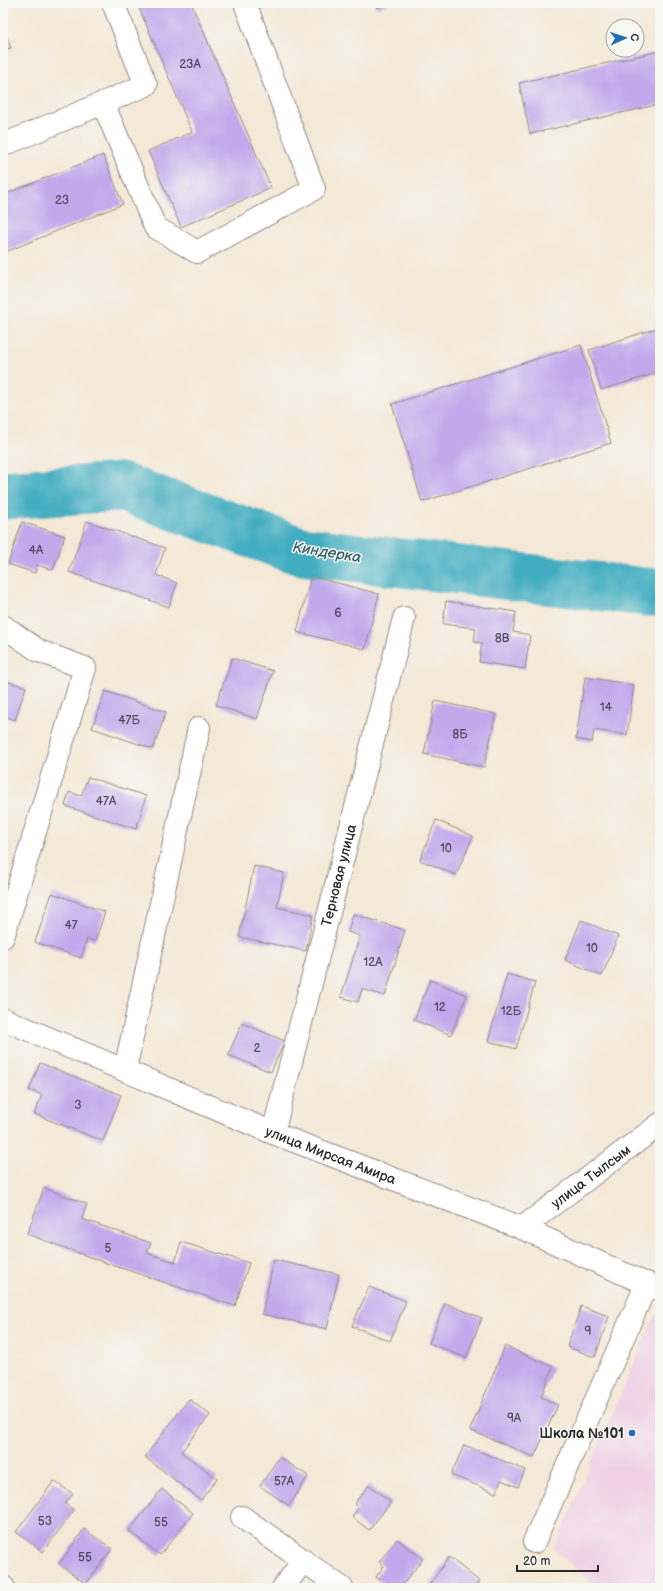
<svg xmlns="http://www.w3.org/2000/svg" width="663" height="1591" viewBox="0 0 663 1591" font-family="'Balsamiq Sans',sans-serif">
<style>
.built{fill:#f0d0e5}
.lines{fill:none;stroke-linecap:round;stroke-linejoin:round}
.river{stroke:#42adc1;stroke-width:49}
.building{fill:#c1a9ec}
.minor-casing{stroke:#908a80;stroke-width:24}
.minor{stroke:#fff;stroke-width:22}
.poi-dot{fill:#1f6fb2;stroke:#f6f6f2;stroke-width:1.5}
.labels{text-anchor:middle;stroke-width:3;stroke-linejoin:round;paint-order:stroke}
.number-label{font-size:12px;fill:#504a5b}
.street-label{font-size:14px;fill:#2b2b2b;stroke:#f6f6f2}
.poi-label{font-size:14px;font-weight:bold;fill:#2b2b2b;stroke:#f6f6f2;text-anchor:end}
.water-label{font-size:15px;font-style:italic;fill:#345f67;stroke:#f6f6f2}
</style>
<rect width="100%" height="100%" fill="#f6f6f2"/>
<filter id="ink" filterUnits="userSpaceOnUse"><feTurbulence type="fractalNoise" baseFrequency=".025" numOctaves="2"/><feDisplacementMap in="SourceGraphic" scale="8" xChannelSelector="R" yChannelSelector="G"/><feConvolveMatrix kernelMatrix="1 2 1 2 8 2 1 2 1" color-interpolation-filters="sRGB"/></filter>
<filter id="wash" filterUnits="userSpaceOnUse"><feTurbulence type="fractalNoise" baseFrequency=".012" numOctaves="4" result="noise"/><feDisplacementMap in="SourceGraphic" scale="16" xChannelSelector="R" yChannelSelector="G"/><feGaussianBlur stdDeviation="0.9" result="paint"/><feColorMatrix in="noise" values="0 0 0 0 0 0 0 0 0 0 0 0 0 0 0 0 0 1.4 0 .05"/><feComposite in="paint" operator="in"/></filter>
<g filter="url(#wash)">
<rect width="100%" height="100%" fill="#f4e8d6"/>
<!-- built -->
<path class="built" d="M 655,1315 L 660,1317 L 660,1588 L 597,1588 L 554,1549 Z"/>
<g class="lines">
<!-- river -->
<path class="river" d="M 3,495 L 121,487 L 300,551 L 646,592 L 660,592"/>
</g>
<g id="blocks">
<!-- building -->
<path class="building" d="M 137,3 L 191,3 L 271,188 L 181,227 L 148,151 L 192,132 Z
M 375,3 L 392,3 L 377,8 Z
M 3,27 L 11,48 L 3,50 Z
M 660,51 L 660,104 L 530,134 L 519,83 Z
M 103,155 L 123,204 L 3,253 L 3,195 Z
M 660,327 L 660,372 L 601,390 L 589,350 Z
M 581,345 L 611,443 L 422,502 L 392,404 Z
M 87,521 L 165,548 L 156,575 L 177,583 L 169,607 L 69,572 Z
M 22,522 L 65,536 L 53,570 L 37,565 L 35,573 L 8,564 Z
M 311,576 L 379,594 L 365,649 L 297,632 Z
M 446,601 L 516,612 L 513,632 L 530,635 L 525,669 L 479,662 L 482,643 L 474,642 L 476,628 L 443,624 Z
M 232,658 L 273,671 L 257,719 L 216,705 Z
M 585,677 L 634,685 L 627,735 L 594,730 L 592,742 L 576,739 Z
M 3,680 L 26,687 L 15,720 L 3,716 Z
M 105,691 L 166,712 L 153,749 L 92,728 Z
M 435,701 L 496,714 L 484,767 L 424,754 Z
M 88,777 L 146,796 L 136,829 L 65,806 L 69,792 L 81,796 Z
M 436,820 L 473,836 L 456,875 L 420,860 Z
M 254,866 L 284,873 L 277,907 L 313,915 L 306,951 L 239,937 Z
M 52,893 L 105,912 L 95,941 L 87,939 L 81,958 L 35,942 Z
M 353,914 L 405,930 L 385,996 L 362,989 L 358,1002 L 341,997 L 360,936 L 348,932 Z
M 581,920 L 618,936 L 602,976 L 565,960 Z
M 507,974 L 535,982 L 516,1049 L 488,1041 Z
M 430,980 L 467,995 L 451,1035 L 414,1020 Z
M 242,1023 L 285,1041 L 271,1072 L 228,1055 Z
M 40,1063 L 121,1095 L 103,1141 L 34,1114 L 42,1095 L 29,1090 Z
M 44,1188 L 87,1204 L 82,1219 L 151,1243 L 147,1253 L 175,1262 L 181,1242 L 249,1263 L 235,1306 L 103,1262 L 27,1234 Z
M 274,1260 L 339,1274 L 327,1329 L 262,1314 Z
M 369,1287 L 406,1301 L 390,1341 L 352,1326 Z
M 445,1303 L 482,1318 L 466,1358 L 429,1343 Z
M 581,1306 L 609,1316 L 595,1357 L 567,1347 Z
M 505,1346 L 553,1367 L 541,1397 L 558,1405 L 534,1457 L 470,1430 Z
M 189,1399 L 210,1415 L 181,1452 L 217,1478 L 201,1500 L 145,1457 Z
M 464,1445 L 525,1470 L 518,1487 L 501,1480 L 496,1493 L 451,1475 Z
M 279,1457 L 308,1476 L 289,1506 L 260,1486 Z
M 54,1481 L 73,1494 L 65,1504 L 74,1510 L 43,1552 L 16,1532 Z
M 369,1485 L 391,1502 L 369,1530 L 352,1517 L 358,1508 L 354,1504 Z
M 162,1489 L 193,1513 L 160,1555 L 129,1531 Z
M 84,1529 L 112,1549 L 86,1584 L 59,1564 Z
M 397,1539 L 423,1559 L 400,1588 L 390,1588 L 376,1577 L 384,1566 L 379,1562 Z
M 449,1557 L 479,1581 L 474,1588 L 427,1588 Z"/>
</g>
</g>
<g filter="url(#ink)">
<use href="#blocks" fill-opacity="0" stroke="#908a80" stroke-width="1"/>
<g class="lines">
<!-- minor casing -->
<g class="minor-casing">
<g id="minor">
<path d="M 103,103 L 155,227 L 197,252 L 314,189 L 245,3"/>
<path d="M 3,145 L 146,85 L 113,3"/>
<path d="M 3,626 L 39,651 L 85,668 L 3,937"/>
<path id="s1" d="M 3,1019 L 273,1133 L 522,1228 L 660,1290"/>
<path d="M 125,1070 L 199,728"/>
<path id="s2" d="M 273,1133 L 404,618"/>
<path id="s3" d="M 522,1228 L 660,1124"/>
<path d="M 242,1517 L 342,1588"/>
<path d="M 534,1542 L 647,1283"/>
<path d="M 3,1587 L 4,1588"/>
<path d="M 283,1588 L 303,1561"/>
</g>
</g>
<!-- minor -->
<use href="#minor" class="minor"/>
</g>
</g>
<!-- markers -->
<circle class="poi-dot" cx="632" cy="1433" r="4"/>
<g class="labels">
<!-- number labels -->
<g class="number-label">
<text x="190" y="68">23А</text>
<text x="62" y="204">23</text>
<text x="36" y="554">4А</text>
<text x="338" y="617">6</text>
<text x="502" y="642">8В</text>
<text x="606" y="711">14</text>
<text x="129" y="724">47Б</text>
<text x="460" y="738">8Б</text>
<text x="106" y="805">47А</text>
<text x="446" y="852">10</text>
<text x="71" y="929">47</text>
<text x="592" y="952">10</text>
<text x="373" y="966">12А</text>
<text x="440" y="1011">12</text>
<text x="511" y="1015">12Б</text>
<text x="257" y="1052">2</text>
<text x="78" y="1109">3</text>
<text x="108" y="1252">5</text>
<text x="588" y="1335">9</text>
<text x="514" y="1422">9А</text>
<text x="284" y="1485">57А</text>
<text x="45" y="1525">53</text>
<text x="161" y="1526">55</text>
<text x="85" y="1561">55</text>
</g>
<!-- street labels -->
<g class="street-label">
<text dy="5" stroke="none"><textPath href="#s2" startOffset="266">Терновая улица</textPath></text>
<text dy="5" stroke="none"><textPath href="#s1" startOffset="355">улица Мирсая Амира</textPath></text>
<text dy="5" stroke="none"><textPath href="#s3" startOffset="86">улица Тылсым</textPath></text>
</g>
<!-- poi labels -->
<g class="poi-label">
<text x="624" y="1438">Школа №101</text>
</g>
<!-- water labels -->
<g class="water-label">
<text transform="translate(327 552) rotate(9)" y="5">Киндерка</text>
</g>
</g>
<!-- margin -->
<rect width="663" height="1591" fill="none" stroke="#f6f6f2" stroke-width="16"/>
<!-- north arrow -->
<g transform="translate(625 38) rotate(87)"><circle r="19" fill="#f6f6f2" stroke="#a5a5a2"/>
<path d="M0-3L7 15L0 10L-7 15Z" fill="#1f6fb2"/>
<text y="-6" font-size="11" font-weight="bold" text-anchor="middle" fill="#2b2b2b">С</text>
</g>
<!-- scale -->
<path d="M517 1565v6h81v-6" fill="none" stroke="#2b2b2b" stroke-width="2"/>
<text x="523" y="1565" font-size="12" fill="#2b2b2b" stroke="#f6f6f2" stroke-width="3" paint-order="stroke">20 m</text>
</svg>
